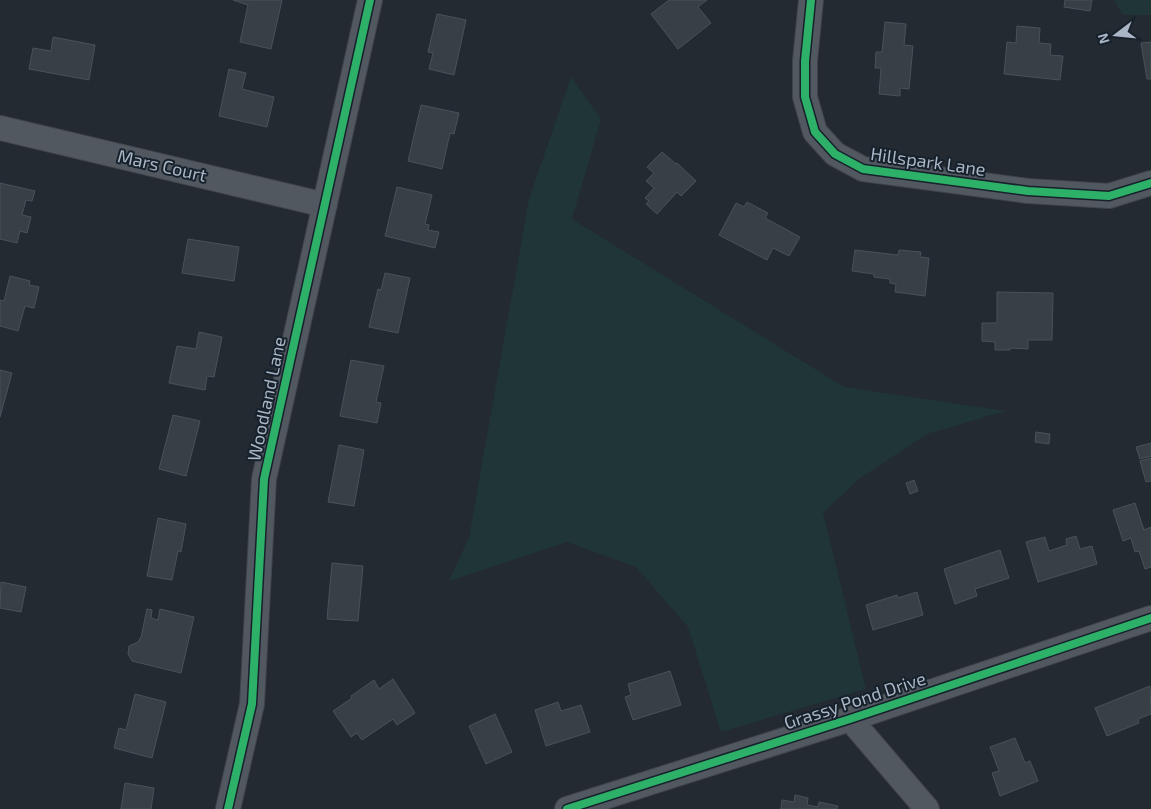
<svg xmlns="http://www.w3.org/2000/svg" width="1151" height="809" viewBox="0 0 1151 809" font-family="'Exo 2',sans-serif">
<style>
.green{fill:#203537}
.building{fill:#383f45;stroke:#4a515a}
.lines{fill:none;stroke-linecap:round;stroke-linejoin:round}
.minor-casing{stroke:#3f444a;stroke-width:26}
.minor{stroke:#525860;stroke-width:24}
.cycleway-casing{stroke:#17212c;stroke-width:11}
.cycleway{stroke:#2db169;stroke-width:8}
.labels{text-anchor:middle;stroke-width:4;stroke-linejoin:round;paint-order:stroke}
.street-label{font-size:18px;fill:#aab6c5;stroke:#17212c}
</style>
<rect width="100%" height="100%" fill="#232a31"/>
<!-- green -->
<path class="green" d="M 1114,0 L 1151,0 L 1151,15 L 1123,15 Z
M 571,77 L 601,119 L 572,219 L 844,387 L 1006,411 L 927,434 L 859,479 L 823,513 L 866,689 L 721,732 L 688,627 L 636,567 L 567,542 L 449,581 L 469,537 L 529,199 Z"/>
<!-- building -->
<path class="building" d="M 233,0 L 282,0 L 271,49 L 240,42 L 248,5 Z
M 669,0 L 707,0 L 698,7 L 711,23 L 678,49 L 651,14 Z
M 1065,0 L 1092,0 L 1090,11 L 1064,7 Z
M 437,14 L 466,20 L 454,75 L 429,69 L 433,53 L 428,52 Z
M 885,22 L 906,24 L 904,45 L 913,46 L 909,89 L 900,88 L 900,96 L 879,94 L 881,68 L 875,68 L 876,52 L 882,52 Z
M 1017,26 L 1040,28 L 1039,43 L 1051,44 L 1050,55 L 1063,56 L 1060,80 L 1004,74 L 1007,42 L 1016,43 Z
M 53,37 L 95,45 L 89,80 L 29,69 L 33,48 L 51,51 Z
M 1151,42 L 1151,79 L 1147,79 L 1141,43 Z
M 229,69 L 246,73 L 242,89 L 274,97 L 267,127 L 219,116 Z
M 421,105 L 459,113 L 454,134 L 450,133 L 442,169 L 408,161 Z
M 662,152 L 676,164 L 677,163 L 696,181 L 681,196 L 677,192 L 657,214 L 646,204 L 649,201 L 645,198 L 654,188 L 646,181 L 654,173 L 647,167 Z
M 0,183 L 35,191 L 32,201 L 26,200 L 22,215 L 31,217 L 27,233 L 20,231 L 17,243 L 0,239 Z
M 397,187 L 432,195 L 425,224 L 429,225 L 428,230 L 439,232 L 435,248 L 385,236 Z
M 747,202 L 768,213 L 765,218 L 800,237 L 789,256 L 773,248 L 767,260 L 719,235 L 736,203 L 744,207 Z
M 188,239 L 239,247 L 234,281 L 182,273 Z
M 855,250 L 898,255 L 899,250 L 921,252 L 920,257 L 929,258 L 925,296 L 895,292 L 896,284 L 890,283 L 890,279 L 874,277 L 874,274 L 852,271 Z
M 385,273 L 410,278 L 398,333 L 369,327 L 378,289 L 381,290 Z
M 10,276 L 30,281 L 29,285 L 39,287 L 34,308 L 25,306 L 18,331 L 0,326 L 0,300 L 4,301 Z
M 997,292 L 1053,293 L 1052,340 L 1028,340 L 1028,349 L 1010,348 L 1010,350 L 995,350 L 995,342 L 982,341 L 982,323 L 997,323 Z
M 199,332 L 222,337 L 214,377 L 207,376 L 205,390 L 169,383 L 177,346 L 196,349 Z
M 351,360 L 384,366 L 376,402 L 381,403 L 377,423 L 340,416 Z
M 0,370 L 12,373 L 0,417 Z
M 173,415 L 200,421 L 186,476 L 159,469 Z
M 1036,432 L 1050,434 L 1049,444 L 1035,442 Z
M 1151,443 L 1151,456 L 1140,459 L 1136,447 Z
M 339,445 L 364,450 L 354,506 L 328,502 Z
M 1151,458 L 1151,481 L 1146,482 L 1140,461 Z
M 914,480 L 918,491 L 910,494 L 906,483 Z
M 1135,503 L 1144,530 L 1151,527 L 1151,567 L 1145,569 L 1139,551 L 1135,552 L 1131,538 L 1123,541 L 1113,510 Z
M 158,518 L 186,524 L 181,552 L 178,551 L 172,580 L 147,576 Z
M 1076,536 L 1080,549 L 1092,546 L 1097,564 L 1038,582 L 1026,542 L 1045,537 L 1049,551 L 1067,545 L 1066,539 Z
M 1000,550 L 1009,578 L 975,589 L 977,596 L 955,604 L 944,569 Z
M 332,563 L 363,566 L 358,621 L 327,619 Z
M 1,582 L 26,587 L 21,612 L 0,608 Z
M 917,592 L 923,615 L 873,630 L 866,605 L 897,595 L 898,598 Z
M 147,609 L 152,610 L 151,618 L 158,620 L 160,609 L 194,617 L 181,673 L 132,661 L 128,654 L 129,646 L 138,642 L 141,637 Z
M 670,671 L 681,705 L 633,720 L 625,697 L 631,695 L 628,684 Z
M 393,679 L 415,713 L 397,725 L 393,719 L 362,740 L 357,733 L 351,737 L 333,711 L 352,698 L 351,696 L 374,680 L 379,689 Z
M 1150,686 L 1151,714 L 1138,719 L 1139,723 L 1107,736 L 1095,708 Z
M 135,694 L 166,702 L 152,758 L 114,748 L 119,728 L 126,730 Z
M 558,702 L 561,711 L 581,705 L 590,732 L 546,746 L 535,710 Z
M 495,714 L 512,752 L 486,764 L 469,726 Z
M 1015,738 L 1025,763 L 1030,761 L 1038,781 L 1000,796 L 992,773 L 999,771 L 990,747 Z
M 125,783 L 154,788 L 151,809 L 121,809 Z
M 795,795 L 808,798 L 807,805 L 818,807 L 819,802 L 838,806 L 837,809 L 781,809 L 782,800 L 794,802 Z"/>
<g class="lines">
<!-- minor casing -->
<g class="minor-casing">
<path id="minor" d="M 811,0 L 805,61 L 805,97 L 815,132 L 835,154 L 863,169 L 1028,191 L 1109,196 L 1151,183
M 0,128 L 325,205
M 850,719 L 927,809
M 228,809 L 252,704 L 264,479 L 370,0
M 567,809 L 850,719 L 1151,618"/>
</g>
<!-- minor -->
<use href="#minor" class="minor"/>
<!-- cycleway casing -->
<g class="cycleway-casing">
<path id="cycleway" d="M 811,0 L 805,61 L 805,97 L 815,132 L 835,154 L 863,169 L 1028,191 L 1109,196 L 1151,183
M 228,809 L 252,704 L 264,479 L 370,0
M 567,809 L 850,719 L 1151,618"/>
</g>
<!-- cycleway -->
<use href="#cycleway" class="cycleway"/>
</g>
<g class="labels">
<!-- street labels -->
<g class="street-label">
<text transform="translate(928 162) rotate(8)" y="6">Hillspark Lane</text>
<text transform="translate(162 166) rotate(13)" y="6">Mars Court</text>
<text transform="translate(267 399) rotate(-78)" y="6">Woodland Lane</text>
<text transform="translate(855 701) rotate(-18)" y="6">Grassy Pond Drive</text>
</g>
</g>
<!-- north arrow -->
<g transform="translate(1116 35) rotate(254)" stroke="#17212c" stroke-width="4" paint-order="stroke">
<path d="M0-4L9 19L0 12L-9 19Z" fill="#aab6c5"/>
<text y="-8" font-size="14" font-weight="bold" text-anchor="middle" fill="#aab6c5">N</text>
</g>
</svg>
